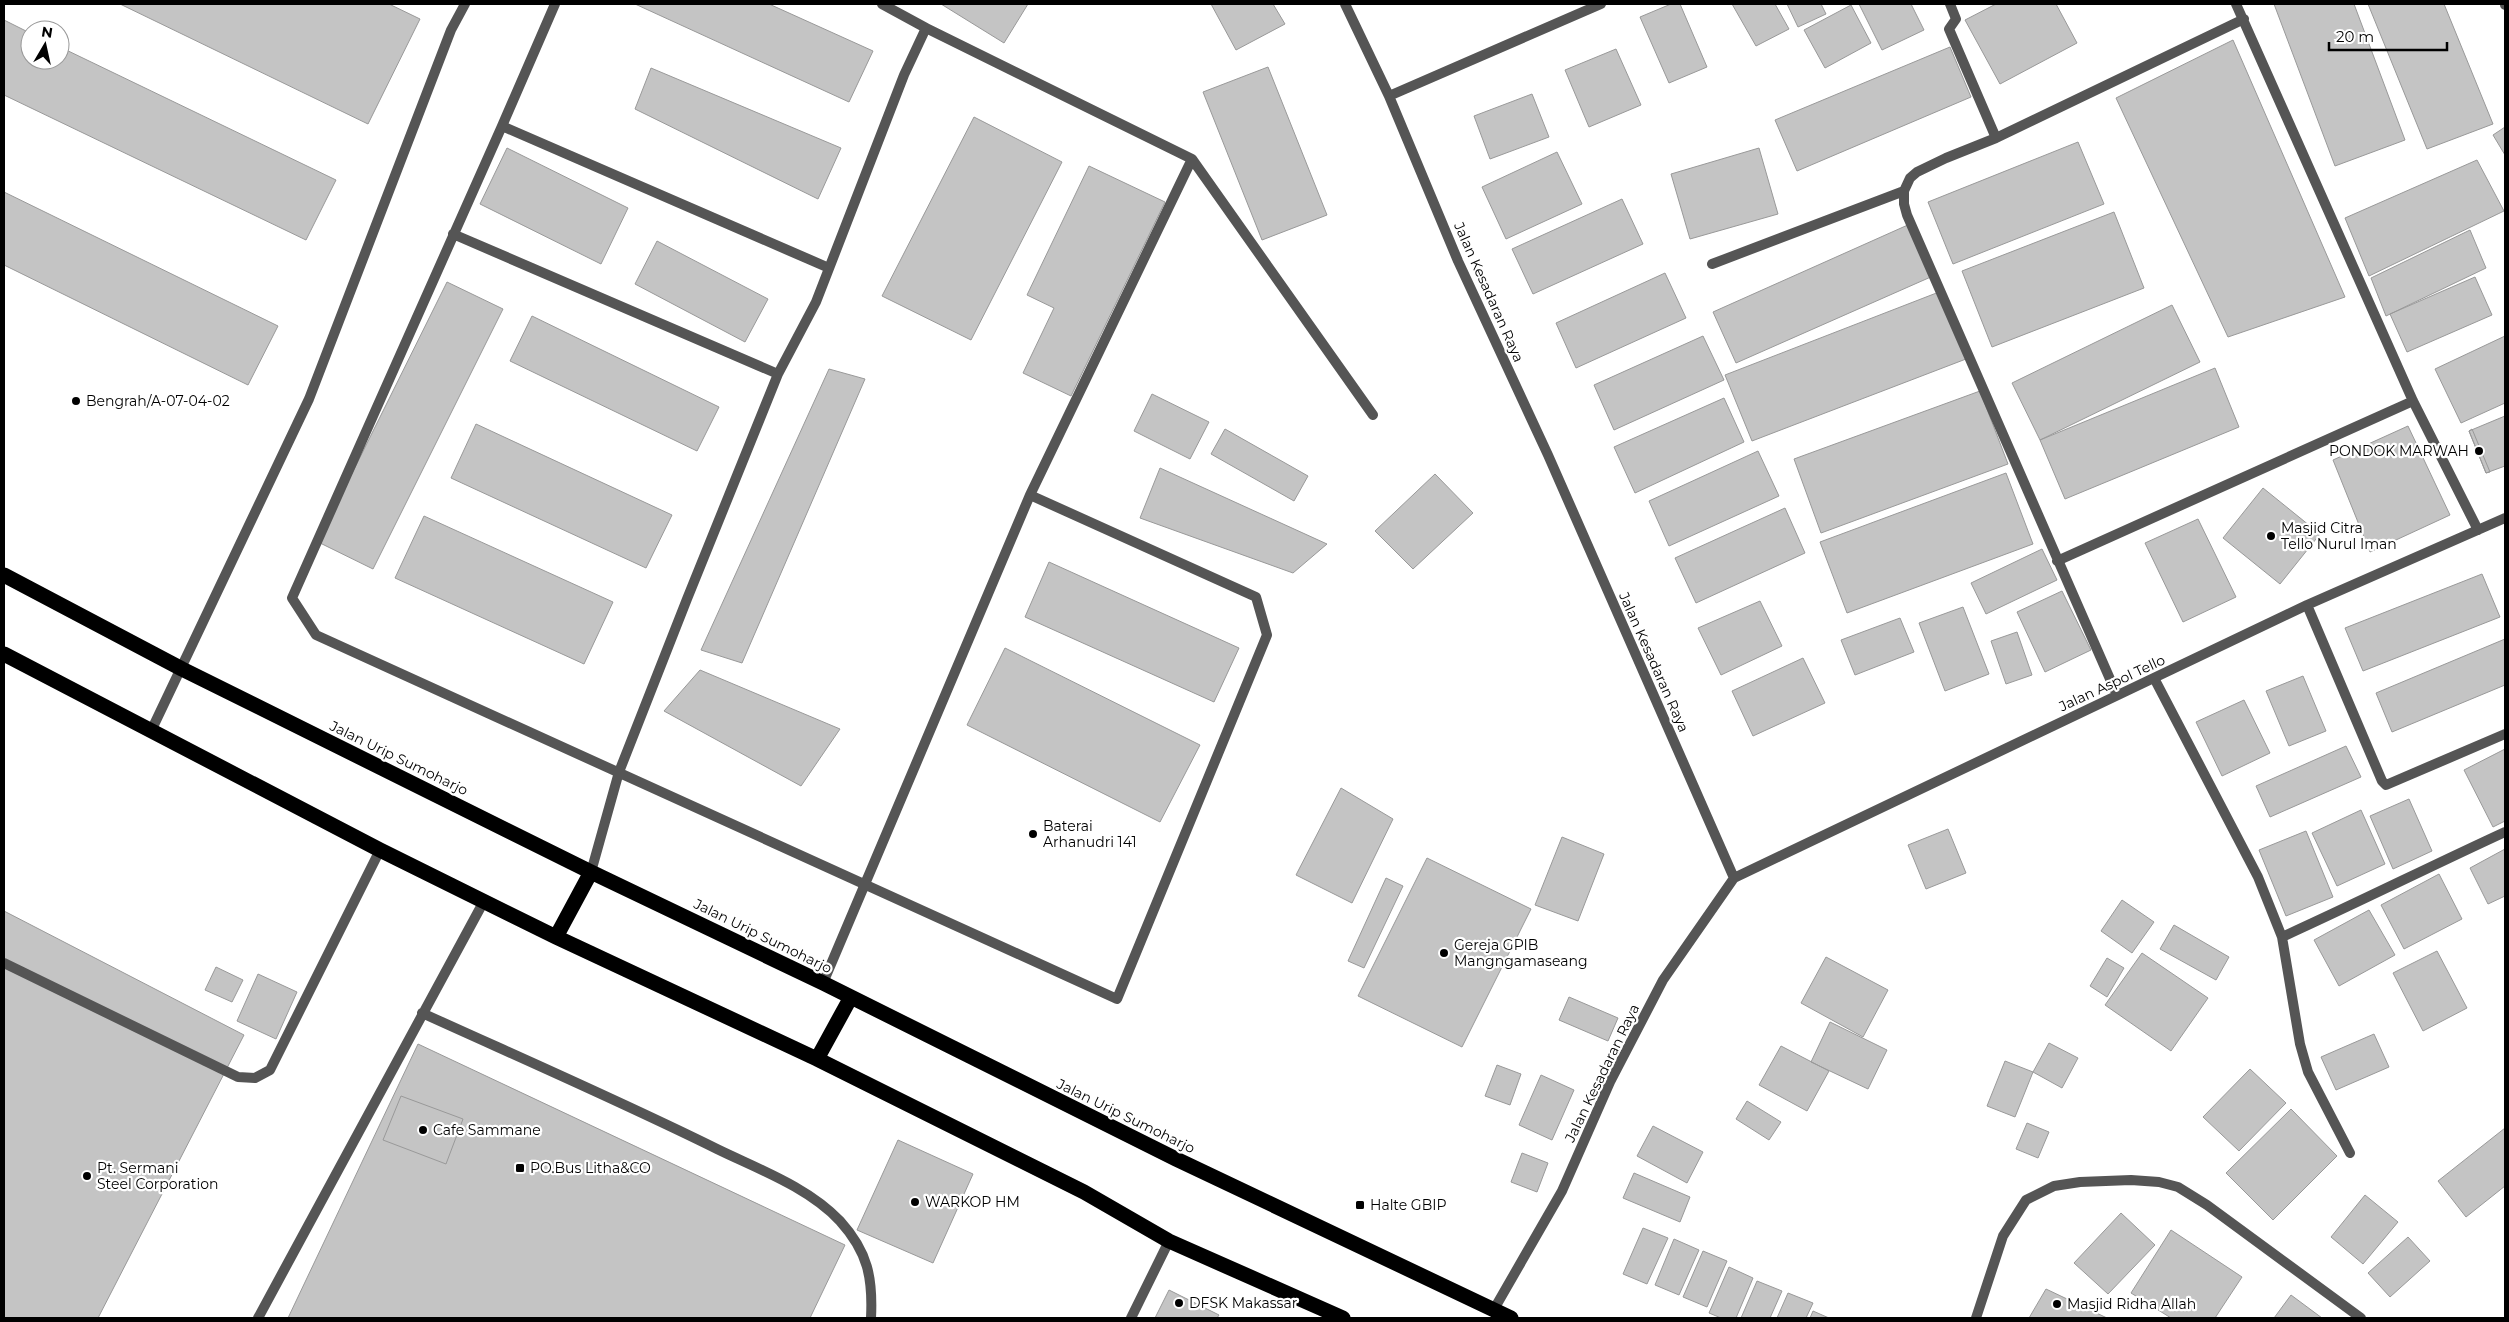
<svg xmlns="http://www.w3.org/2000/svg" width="2509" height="1322" viewBox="0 0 2509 1322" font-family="Montserrat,sans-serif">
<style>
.building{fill:#c4c4c4;stroke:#999}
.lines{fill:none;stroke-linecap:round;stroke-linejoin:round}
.lane{stroke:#555;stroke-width:10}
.street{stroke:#555;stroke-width:10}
.highway{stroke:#000;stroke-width:15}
.poi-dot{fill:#000;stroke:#fff;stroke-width:2}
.labels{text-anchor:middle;stroke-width:4.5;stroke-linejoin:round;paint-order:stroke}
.street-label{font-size:14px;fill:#000;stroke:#fff}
.poi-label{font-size:14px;fill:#000;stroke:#fff;text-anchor:start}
</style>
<rect width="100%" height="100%" fill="#fff"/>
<!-- building -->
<path class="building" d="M 120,4 L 389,4 L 420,19 L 368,124 Z
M 635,4 L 769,4 L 873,51 L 849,102 Z
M 941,4 L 1028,4 L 1004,43 Z
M 1211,4 L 1273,4 L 1285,24 L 1236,50 Z
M 1671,4 L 1680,4 L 1707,67 L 1669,83 L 1640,17 Z
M 1732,4 L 1775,4 L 1789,29 L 1756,46 Z
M 1787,4 L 1821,4 L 1826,14 L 1798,27 Z
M 1859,4 L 1911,4 L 1924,30 L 1882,50 Z
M 1996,4 L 2056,4 L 2077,43 L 2000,84 L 1965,20 Z
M 2274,4 L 2354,4 L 2405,140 L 2335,166 Z
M 2368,4 L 2444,4 L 2493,124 L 2427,149 Z
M 1851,5 L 1871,43 L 1825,68 L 1804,30 Z
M 4,20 L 30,33 L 30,60 L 60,60 L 60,47 L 336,180 L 306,240 L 4,95 Z
M 2233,40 L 2345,297 L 2228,337 L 2116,98 Z
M 1950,47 L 1971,97 L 1797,171 L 1775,120 Z
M 1616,49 L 1641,105 L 1589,127 L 1565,70 Z
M 1268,67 L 1327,215 L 1262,240 L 1203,92 Z
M 651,68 L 841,148 L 818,199 L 635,109 Z
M 1532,94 L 1549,137 L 1490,159 L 1474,116 Z
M 974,117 L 1062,162 L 971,340 L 882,296 Z
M 2505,127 L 2505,155 L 2493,135 Z
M 2078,142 L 2104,204 L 1953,264 L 1928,202 Z
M 507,148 L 628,208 L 601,264 L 480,204 Z
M 1759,148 L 1778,214 L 1690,239 L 1671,174 Z
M 1557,152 L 1582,204 L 1506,239 L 1482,187 Z
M 2477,160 L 2504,211 L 2369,276 L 2345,218 Z
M 1089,166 L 1165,202 L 1071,396 L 1023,373 L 1054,308 L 1027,295 Z
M 4,192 L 278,326 L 248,385 L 4,265 Z
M 1622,199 L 1643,244 L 1533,294 L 1512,249 Z
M 2114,212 L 2144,288 L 1992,347 L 1962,271 Z
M 1910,224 L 1933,276 L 1736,363 L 1713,312 Z
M 2470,230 L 2486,268 L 2386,316 L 2371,278 Z
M 657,241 L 768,299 L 745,342 L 635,284 Z
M 1665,273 L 1686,318 L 1576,368 L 1556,323 Z
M 2475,277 L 2492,315 L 2407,352 L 2390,314 Z
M 447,282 L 503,309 L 373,569 L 318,542 Z
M 1939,292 L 1966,359 L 1752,441 L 1725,375 Z
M 2172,305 L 2200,362 L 2040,440 L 2012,383 Z
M 532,316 L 719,407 L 697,451 L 510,361 Z
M 1703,336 L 1724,380 L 1614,430 L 1594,385 Z
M 2505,336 L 2505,403 L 2461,423 L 2435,369 Z
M 2215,368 L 2239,427 L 2065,499 L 2040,440 Z
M 829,369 L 865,379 L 742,663 L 701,650 Z
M 1980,391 L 2008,464 L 1821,533 L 1794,459 Z
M 1152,394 L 1209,422 L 1190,459 L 1134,431 Z
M 1724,398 L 1744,442 L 1635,493 L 1614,447 Z
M 2505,416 L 2505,466 L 2486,473 L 2469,431 Z
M 476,424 L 672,515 L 646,568 L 451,478 Z
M 2408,426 L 2450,515 L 2370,552 L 2333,460 Z
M 1225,429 L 1308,476 L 1294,501 L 1211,454 Z
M 2472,429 L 2490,472 L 2486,473 L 2469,431 Z
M 1758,451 L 1779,496 L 1669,546 L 1649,501 Z
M 1160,468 L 1327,544 L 1293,573 L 1140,518 Z
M 2006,473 L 2033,544 L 1847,613 L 1820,542 Z
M 1435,474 L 1473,513 L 1413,569 L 1375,531 Z
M 2263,488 L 2320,534 L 2280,584 L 2223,538 Z
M 1785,508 L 1805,553 L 1696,603 L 1675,558 Z
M 424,516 L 613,602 L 584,664 L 395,578 Z
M 2198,519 L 2236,597 L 2183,622 L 2145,543 Z
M 2042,549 L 2057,580 L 1986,614 L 1971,583 Z
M 1049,562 L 1239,648 L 1214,702 L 1025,617 Z
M 2482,574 L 2500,617 L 2363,671 L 2345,628 Z
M 2062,591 L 2091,650 L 2045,672 L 2017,612 Z
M 1760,601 L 1782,646 L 1721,675 L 1698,628 Z
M 1963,607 L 1989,674 L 1945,691 L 1919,623 Z
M 1900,618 L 1914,652 L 1855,675 L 1841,640 Z
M 2017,632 L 2032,675 L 2006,684 L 1991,641 Z
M 2505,639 L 2505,685 L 2392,732 L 2376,693 Z
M 1005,648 L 1200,745 L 1160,822 L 967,725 Z
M 1803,658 L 1825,703 L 1753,736 L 1732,691 Z
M 700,670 L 840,729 L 801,786 L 664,711 Z
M 2303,676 L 2326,731 L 2289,746 L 2266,691 Z
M 2244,700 L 2270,753 L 2222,776 L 2196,722 Z
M 2346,746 L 2361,777 L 2270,817 L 2256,786 Z
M 2505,749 L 2505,821 L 2493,827 L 2464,770 Z
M 1341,788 L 1393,819 L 1352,903 L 1296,875 Z
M 2409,799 L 2432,851 L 2393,869 L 2370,816 Z
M 2361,810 L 2385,864 L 2337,886 L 2312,833 Z
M 1948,829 L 1966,873 L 1926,889 L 1908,845 Z
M 2306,831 L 2333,897 L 2286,916 L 2259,850 Z
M 1562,837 L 1604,854 L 1578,921 L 1535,905 Z
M 2505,849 L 2505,896 L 2488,904 L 2470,868 Z
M 1427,858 L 1531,909 L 1462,1047 L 1358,996 Z
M 2439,874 L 2462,919 L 2404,949 L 2381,905 Z
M 1386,878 L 1403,886 L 1364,968 L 1348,961 Z
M 2122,900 L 2154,922 L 2132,953 L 2101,931 Z
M 2369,910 L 2395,955 L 2339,986 L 2314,940 Z
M 4,911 L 244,1035 L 98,1318 L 4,1318 Z
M 2174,925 L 2229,957 L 2216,980 L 2160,949 Z
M 2437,951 L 2467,1008 L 2423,1031 L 2393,973 Z
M 2142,953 L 2208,998 L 2171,1051 L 2105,1005 Z
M 1826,957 L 1888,990 L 1863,1037 L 1801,1003 Z
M 2107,958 L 2124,968 L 2107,997 L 2090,986 Z
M 216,967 L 243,980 L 232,1002 L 205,990 Z
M 258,974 L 297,992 L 276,1039 L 237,1021 Z
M 1569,997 L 1618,1018 L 1608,1041 L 1559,1020 Z
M 1830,1022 L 1887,1050 L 1868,1089 L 1811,1062 Z
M 2374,1034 L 2389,1067 L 2336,1090 L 2321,1057 Z
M 2049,1043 L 2078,1058 L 2062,1088 L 2033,1072 Z
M 418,1044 L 845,1245 L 810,1318 L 288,1318 Z
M 1781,1046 L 1829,1071 L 1807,1111 L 1759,1085 Z
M 2005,1061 L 2033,1072 L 2015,1117 L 1987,1106 Z
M 1497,1065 L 1521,1074 L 1510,1105 L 1485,1096 Z
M 2250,1069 L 2286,1103 L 2239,1151 L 2203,1117 Z
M 1541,1075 L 1574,1090 L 1552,1140 L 1519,1125 Z
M 401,1096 L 463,1119 L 446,1164 L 383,1140 Z
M 1747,1101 L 1781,1122 L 1769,1140 L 1736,1119 Z
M 2291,1109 L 2337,1156 L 2273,1220 L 2226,1173 Z
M 2027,1123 L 2049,1132 L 2038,1158 L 2016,1149 Z
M 1653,1126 L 1703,1152 L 1687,1183 L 1637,1156 Z
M 2505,1128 L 2505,1186 L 2466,1217 L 2438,1181 Z
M 898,1140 L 973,1174 L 933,1263 L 857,1230 Z
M 1522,1153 L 1548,1163 L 1537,1192 L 1511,1182 Z
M 1634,1173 L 1690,1197 L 1680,1222 L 1623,1198 Z
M 2365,1195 L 2398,1222 L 2363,1264 L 2331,1237 Z
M 2121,1213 L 2155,1245 L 2108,1294 L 2074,1263 Z
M 1643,1228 L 1668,1238 L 1647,1284 L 1623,1274 Z
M 2171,1230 L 2242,1277 L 2215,1318 L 2171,1318 L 2131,1293 Z
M 2408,1237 L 2430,1261 L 2390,1297 L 2368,1273 Z
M 1674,1239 L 1699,1250 L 1679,1295 L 1655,1285 Z
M 1703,1251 L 1727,1261 L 1707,1307 L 1683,1297 Z
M 1729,1267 L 1753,1278 L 1736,1318 L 1721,1318 L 1709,1313 Z
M 1757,1281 L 1782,1291 L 1770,1318 L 1741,1318 Z
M 2046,1289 L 2107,1318 L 2029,1318 Z
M 1169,1290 L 1219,1315 L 1217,1318 L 1155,1318 Z
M 1788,1293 L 1813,1303 L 1806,1318 L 1777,1318 Z
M 2291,1295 L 2322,1318 L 2274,1318 Z
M 1813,1311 L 1829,1318 L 1810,1318 Z"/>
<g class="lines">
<!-- lane -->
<path class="lane" d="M 555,4 L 502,126 L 829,268
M 926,28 L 1192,159 L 1373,415
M 502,126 L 292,598 L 316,635 L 1117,999 L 1267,635 L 1256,597 L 1030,495
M 453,234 L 778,374
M 591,872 L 619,772 L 687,599 L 778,374 L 816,302 L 904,75 L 926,28 L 882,4
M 4,963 L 238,1077 L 255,1078 L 270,1070 L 380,850
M 823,983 L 1030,495 L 1192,159
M 422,1013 C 521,1058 620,1101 717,1149 C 758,1169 808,1187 840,1221 C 868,1252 873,1278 871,1318
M 258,1318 L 484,901"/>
<!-- street -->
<path class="street" d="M 1345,4 L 1389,96 L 1458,261 L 1548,455 L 1734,878
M 1950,4 L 1956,19 L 1949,29 L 1996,138
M 2236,4 L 2413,401 L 2478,530
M 2505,4 L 2505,5
M 1389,96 L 1601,4
M 1712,264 L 1904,191
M 2057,561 L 2413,401
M 2307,605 L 2382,781 L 2386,785 L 2505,734
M 2154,678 L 2258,877 L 2282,937 L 2300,1044 L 2308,1072 L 2350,1153
M 2117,695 L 1907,215 L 1904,204 L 1904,191 L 1910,178 L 1917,172 L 1946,158 L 1996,138 L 2244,19
M 152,729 L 309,399 L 451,30 L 465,4
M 2282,937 C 2357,903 2431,866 2505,832
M 1493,1311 L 1562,1191 L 1610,1082 L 1663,980 L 1734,878 L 2307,605 L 2505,518
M 1131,1318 L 1169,1241
M 1976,1318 L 2003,1236 L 2026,1200 L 2054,1186 L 2080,1182 L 2131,1180 L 2159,1182 L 2178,1187 L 2207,1205 L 2361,1318"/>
<!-- highway -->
<path class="highway" d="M 4,575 L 182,669 L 591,872 L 823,983 L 1176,1159 L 1511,1318
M 4,654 L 380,850 L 556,937 L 817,1059 L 1084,1192 L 1169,1241 L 1343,1318
M 556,937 L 591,872
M 817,1059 L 851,997"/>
</g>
<!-- markers -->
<g class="poi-dot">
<circle cx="76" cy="401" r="5"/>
<circle cx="2479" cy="451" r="5"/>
<circle cx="2271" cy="536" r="5"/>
<circle cx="1033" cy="834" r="5"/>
<circle cx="1444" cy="953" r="5"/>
<circle cx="423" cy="1130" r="5"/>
<rect x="515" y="1163" width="10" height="10" rx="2.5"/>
<circle cx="87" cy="1176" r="5"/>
<circle cx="915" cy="1202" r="5"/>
<rect x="1355" y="1200" width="10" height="10" rx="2.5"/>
<circle cx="1179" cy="1303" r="5"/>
<circle cx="2057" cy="1304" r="5"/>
</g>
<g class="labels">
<!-- street labels -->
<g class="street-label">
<text transform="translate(1489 292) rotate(66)" y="5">Jalan Kesadaran Raya</text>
<text transform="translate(1654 662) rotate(66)" y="5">Jalan Kesadaran Raya</text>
<text transform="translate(2112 683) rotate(-25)" y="5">Jalan Aspol Tello</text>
<text transform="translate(399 758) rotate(26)" y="5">Jalan Urip Sumoharjo</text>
<text transform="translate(763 936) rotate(26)" y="5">Jalan Urip Sumoharjo</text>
<text transform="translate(1602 1073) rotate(-64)" y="5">Jalan Kesadaran Raya</text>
<text transform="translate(1126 1116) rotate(26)" y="5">Jalan Urip Sumoharjo</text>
</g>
<!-- poi labels -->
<g class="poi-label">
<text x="86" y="406">Bengrah/A-07-04-02</text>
<text x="2469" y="456" text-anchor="end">PONDOK MARWAH</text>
<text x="2281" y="533">Masjid Citra<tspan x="2281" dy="16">Tello Nurul Iman</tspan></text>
<text x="1043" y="831">Baterai<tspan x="1043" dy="16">Arhanudri 141</tspan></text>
<text x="1454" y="950">Gereja GPIB<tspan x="1454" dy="16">Mangngamaseang</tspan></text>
<text x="433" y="1135">Cafe Sammane</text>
<text x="97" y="1173">Pt. Sermani<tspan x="97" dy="16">Steel Corporation</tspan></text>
<text x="530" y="1173">PO.Bus Litha&amp;CO</text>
<text x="925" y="1207">WARKOP HM</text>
<text x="1370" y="1210">Halte GBIP</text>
<text x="1189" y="1308">DFSK Makassar</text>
<text x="2067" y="1309">Masjid Ridha Allah</text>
</g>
</g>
<!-- border -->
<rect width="2509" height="1322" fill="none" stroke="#000000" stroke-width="10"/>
<!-- north arrow -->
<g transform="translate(45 45) rotate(9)"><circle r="24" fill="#ffffff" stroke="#999999"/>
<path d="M0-4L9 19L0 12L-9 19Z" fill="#000000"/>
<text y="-8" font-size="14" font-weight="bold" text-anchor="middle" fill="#000000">N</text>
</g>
<!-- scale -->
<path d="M2329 42v8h118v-8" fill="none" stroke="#000000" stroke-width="2.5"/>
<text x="2336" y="42" font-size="15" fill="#000000" stroke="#ffffff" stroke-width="4" paint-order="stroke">20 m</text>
</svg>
